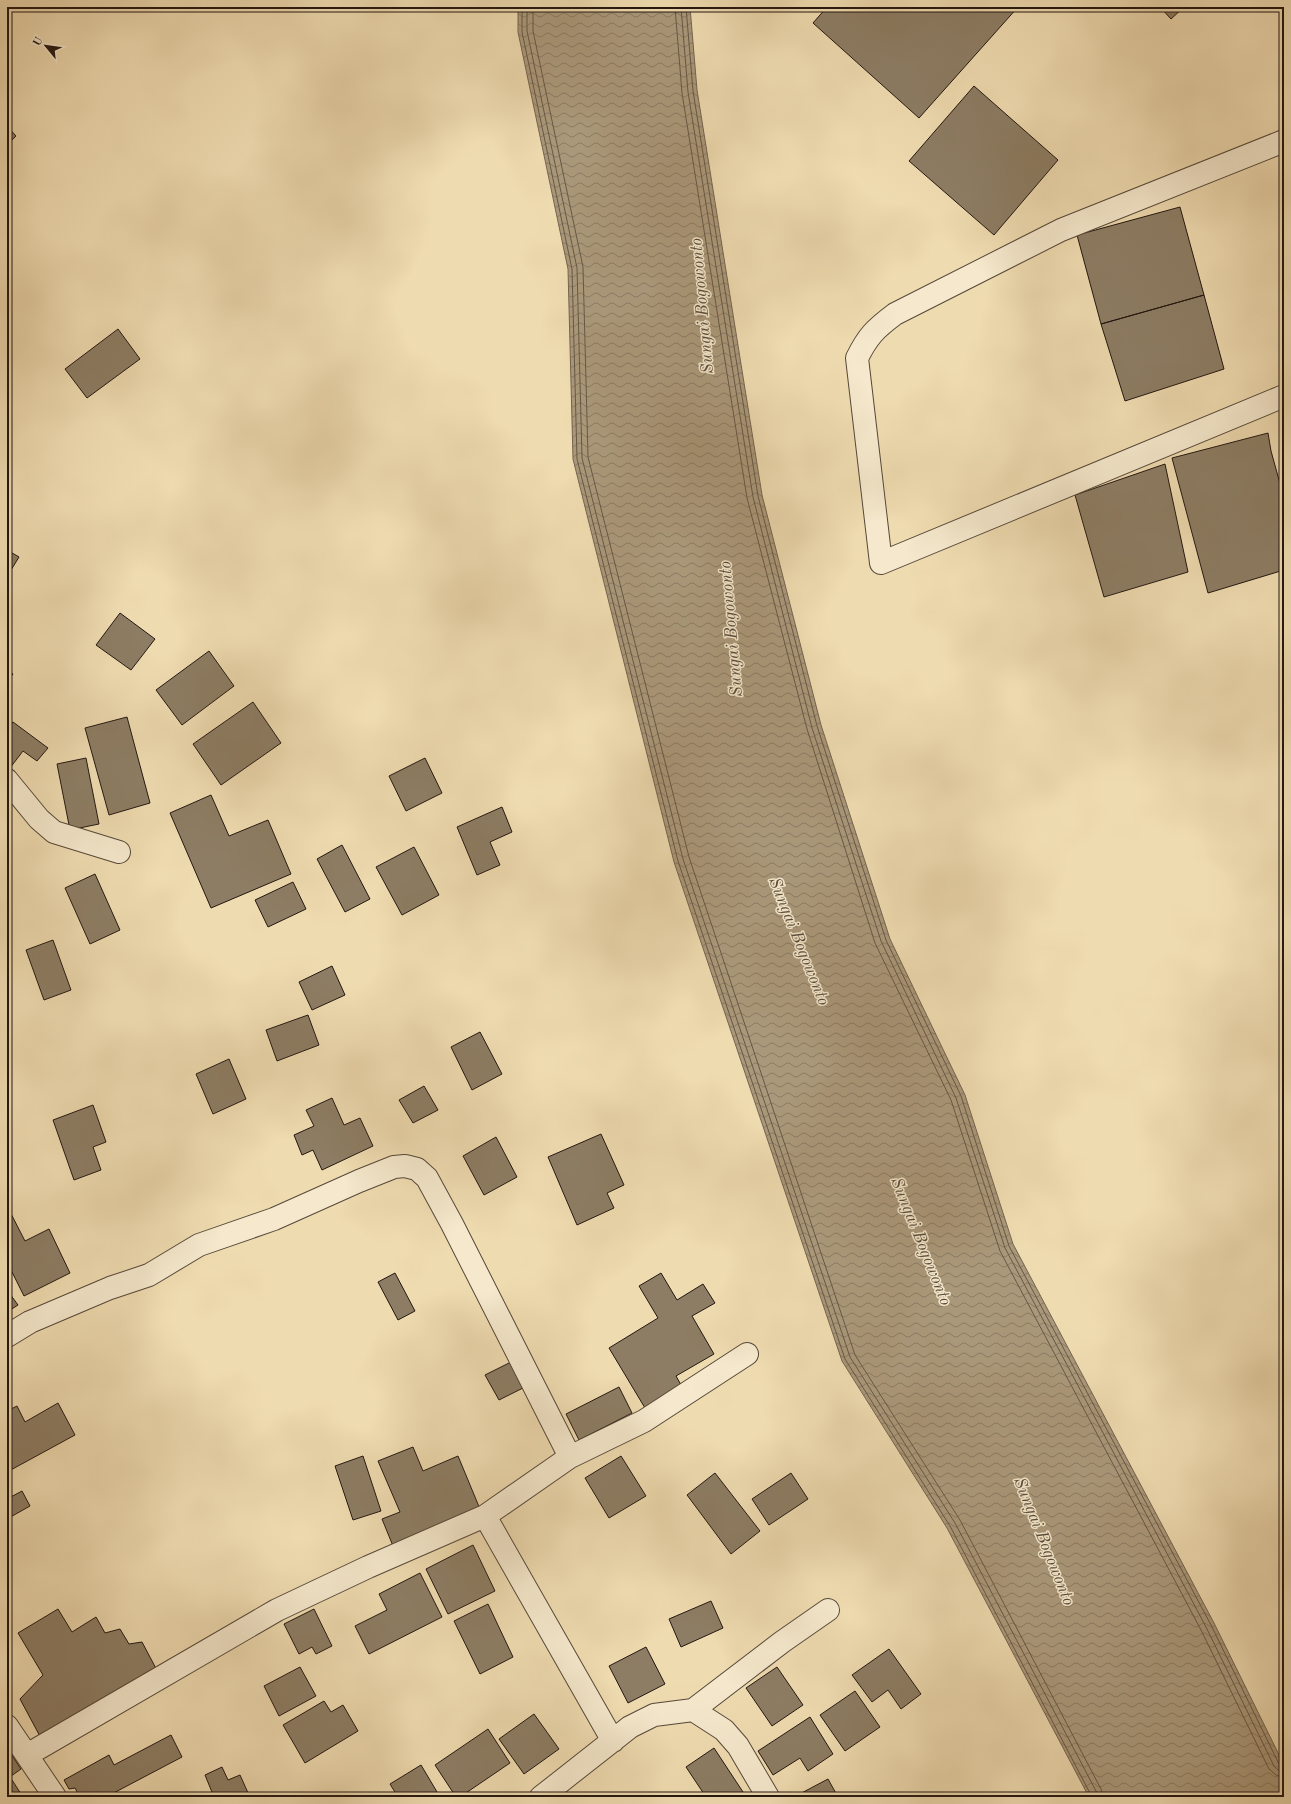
<svg xmlns="http://www.w3.org/2000/svg" width="1291" height="1804" viewBox="0 0 1291 1804" font-family="'Old Standard TT',serif">
<style>
.water{fill:url(#water-waves);stroke:#746450}
.lines{fill:none;stroke-linecap:round;stroke-linejoin:round}
.shore{stroke:#665846;stroke-width:1}
.building{fill:#8d7d64;stroke:#231711}
.street-casing{stroke:#564839;stroke-width:24}
.street{stroke:#f5e8cc;stroke-width:22}
.labels{text-anchor:middle;stroke-width:3;stroke-linejoin:round;paint-order:stroke}
.water-label{font-size:17px;font-style:italic;fill:#594b3b;stroke:#f5e8cc}
</style>
<defs>
<pattern id="water-waves" width="16" height="10" patternUnits="userSpaceOnUse"><rect width="16" height="10" fill="#aa987a"/><path d="M0 5q4-4 8 0t8 0" fill="none" stroke="#8a7b63"/></pattern>
</defs>
<rect width="100%" height="100%" fill="#efdbb0"/>
<filter id="stains"><feTurbulence type="fractalNoise" baseFrequency=".005" numOctaves="4"/><feColorMatrix values="0 0 0 0 .2 0 0 0 0 .09 0 0 0 0 .02 0 0 0 .5 -.17"/></filter>
<radialGradient id="worn" r=".72"><stop offset=".6" stop-color="#630" stop-opacity="0"/><stop offset="1" stop-color="#630" stop-opacity=".3"/></radialGradient>
<!-- water -->
<path class="water" d="M 518,7 L 690,7 L 697,90 L 762,495 L 821,725 L 890,939 L 965,1095 L 1013,1244 L 1214,1623 L 1284,1765 L 1284,1797 L 1089,1797 L 947,1528 L 842,1361 L 674,862 L 573,459 L 568,269 L 518,32 Z"/>
<g class="lines">
<!-- shore -->
<path class="shore" d="M 522,7 L 522,32 L 572,269 L 577,459 L 678,861 L 845,1359 L 950,1526 L 1092,1797
M 527,7 L 527,31 L 577,268 L 582,458 L 683,859 L 850,1357 L 955,1523 L 1096,1791 L 1097,1797
M 533,7 L 533,31 L 583,267 L 588,457 L 689,857 L 855,1355 L 960,1520 L 1101,1789 L 1103,1797
M 675,7 L 682,93 L 747,498 L 807,729 L 875,943 L 951,1100 L 1000,1251 L 1201,1630 L 1269,1769 L 1276,1775 L 1284,1777
M 681,7 L 688,92 L 753,497 L 812,728 L 881,941 L 956,1098 L 1005,1248 L 1206,1627 L 1274,1766 L 1278,1770 L 1284,1771
M 686,7 L 693,91 L 758,496 L 817,726 L 886,940 L 961,1096 L 1009,1246 L 1211,1625 L 1279,1764 L 1284,1766"/>
</g>
<!-- building -->
<path class="building" d="M 827,7 L 1018,7 L 919,118 L 813,23 Z
M 1160,7 L 1184,7 L 1171,19 Z
M 974,86 L 1058,160 L 994,235 L 909,161 Z
M 7,126 L 16,136 L 7,145 Z
M 1180,207 L 1204,295 L 1101,324 L 1077,235 Z
M 1204,295 L 1224,369 L 1125,401 L 1101,324 Z
M 118,329 L 140,359 L 87,398 L 65,369 Z
M 1268,433 L 1271,451 L 1284,498 L 1284,570 L 1208,593 L 1172,458 Z
M 1165,464 L 1188,572 L 1104,597 L 1075,495 Z
M 7,550 L 19,557 L 8,575 L 7,574 Z
M 120,613 L 155,639 L 131,670 L 96,645 Z
M 209,651 L 234,686 L 182,725 L 156,690 Z
M 7,670 L 13,674 L 7,682 Z
M 253,702 L 281,743 L 221,785 L 193,744 Z
M 127,717 L 150,803 L 109,815 L 85,728 Z
M 13,722 L 48,748 L 37,761 L 23,751 L 10,768 L 7,766 L 7,731 Z
M 86,758 L 99,824 L 70,830 L 57,764 Z
M 425,758 L 442,793 L 406,811 L 389,776 Z
M 211,795 L 229,836 L 268,820 L 291,874 L 211,908 L 170,813 Z
M 502,807 L 512,832 L 490,842 L 500,865 L 477,875 L 457,827 Z
M 342,845 L 370,899 L 345,912 L 317,859 Z
M 414,847 L 439,895 L 402,915 L 376,867 Z
M 95,874 L 120,930 L 90,944 L 65,888 Z
M 293,882 L 306,909 L 268,927 L 255,900 Z
M 53,940 L 71,990 L 44,1000 L 26,950 Z
M 332,966 L 345,995 L 312,1010 L 299,982 Z
M 308,1015 L 319,1045 L 277,1061 L 266,1030 Z
M 480,1032 L 502,1074 L 472,1090 L 451,1047 Z
M 229,1059 L 246,1099 L 213,1114 L 196,1074 Z
M 424,1086 L 438,1110 L 413,1123 L 399,1100 Z
M 332,1098 L 344,1125 L 360,1118 L 373,1146 L 322,1170 L 313,1150 L 302,1155 L 294,1135 L 314,1126 L 306,1110 Z
M 93,1105 L 106,1142 L 93,1147 L 101,1170 L 74,1180 L 53,1120 Z
M 601,1134 L 624,1185 L 607,1193 L 614,1208 L 577,1225 L 548,1157 Z
M 496,1137 L 517,1177 L 484,1195 L 463,1156 Z
M 7,1206 L 25,1241 L 49,1229 L 70,1273 L 24,1296 L 7,1262 Z
M 395,1273 L 415,1311 L 398,1320 L 378,1282 Z
M 661,1273 L 677,1300 L 703,1284 L 715,1303 L 692,1316 L 714,1354 L 676,1376 L 685,1392 L 648,1413 L 609,1348 L 658,1318 L 639,1286 Z
M 7,1290 L 18,1305 L 7,1312 Z
M 513,1361 L 527,1386 L 499,1400 L 485,1375 Z
M 619,1387 L 632,1413 L 579,1440 L 566,1414 Z
M 58,1403 L 75,1435 L 7,1472 L 7,1411 L 17,1406 L 25,1422 Z
M 413,1447 L 423,1471 L 458,1456 L 480,1509 L 393,1546 L 382,1519 L 400,1512 L 378,1461 Z
M 363,1456 L 381,1511 L 353,1520 L 335,1466 Z
M 621,1456 L 646,1496 L 609,1518 L 585,1478 Z
M 715,1473 L 760,1531 L 731,1554 L 687,1495 Z
M 791,1473 L 808,1499 L 769,1525 L 752,1499 Z
M 22,1491 L 30,1506 L 7,1519 L 7,1499 Z
M 473,1545 L 495,1591 L 448,1614 L 426,1569 Z
M 420,1573 L 442,1617 L 369,1654 L 355,1626 L 387,1610 L 379,1594 Z
M 711,1601 L 723,1628 L 681,1647 L 669,1619 Z
M 488,1604 L 513,1657 L 480,1674 L 454,1621 Z
M 58,1609 L 72,1632 L 96,1617 L 105,1633 L 120,1629 L 129,1644 L 142,1642 L 160,1676 L 42,1740 L 20,1699 L 43,1675 L 18,1633 Z
M 314,1609 L 332,1646 L 316,1654 L 312,1647 L 299,1654 L 284,1624 Z
M 646,1647 L 665,1684 L 628,1703 L 609,1666 Z
M 889,1649 L 921,1694 L 901,1709 L 888,1690 L 872,1702 L 852,1675 Z
M 300,1667 L 316,1696 L 279,1716 L 264,1686 Z
M 777,1667 L 803,1705 L 772,1726 L 746,1688 Z
M 855,1691 L 880,1727 L 845,1751 L 820,1715 Z
M 324,1701 L 331,1712 L 343,1705 L 358,1731 L 305,1763 L 283,1725 Z
M 534,1714 L 559,1749 L 524,1774 L 499,1739 Z
M 810,1717 L 833,1754 L 808,1771 L 800,1758 L 773,1775 L 758,1751 Z
M 488,1729 L 510,1763 L 460,1797 L 456,1797 L 435,1765 Z
M 171,1735 L 182,1757 L 106,1797 L 80,1797 L 75,1788 L 69,1789 L 64,1780 L 109,1755 L 114,1765 Z
M 714,1748 L 743,1792 L 735,1797 L 706,1797 L 686,1767 Z
M 9,1751 L 21,1769 L 7,1779 L 7,1752 Z
M 421,1765 L 440,1797 L 398,1797 L 390,1784 Z
M 222,1767 L 228,1780 L 240,1775 L 249,1795 L 244,1797 L 214,1797 L 205,1775 Z
M 828,1779 L 838,1797 L 794,1797 Z
M 12,1780 L 23,1797 L 7,1797 L 7,1784 Z
M 379,1792 L 382,1797 L 371,1797 Z"/>
<g class="lines">
<!-- street casing -->
<g class="street-casing">
<path id="street" d="M 1284,141 L 1061,230 L 895,314 C 875,329 868,336 857,358 L 881,563 L 1284,396
M 7,780 L 39,819 L 54,832 L 119,852
M 7,1336 L 30,1322 L 110,1288 L 149,1275 L 199,1245 L 274,1219 L 359,1181 L 394,1167 L 405,1166 L 417,1169 L 427,1178 L 452,1224 L 570,1457
M 485,1516 L 613,1741
M 693,1710 L 782,1642 L 828,1610
M 7,1726 L 55,1797
M 27,1755 L 277,1610 L 368,1567 L 485,1516 L 570,1457 L 644,1421 L 747,1354
M 541,1797 L 630,1727 L 654,1715 L 693,1710 L 724,1730 L 738,1746 L 768,1797"/>
</g>
<!-- street -->
<use href="#street" class="street"/>
</g>
<g class="labels">
<!-- water labels -->
<g class="water-label">
<text transform="translate(701 306) rotate(-95)" y="6">Sungai Bogowonto</text>
<text transform="translate(730 629) rotate(-95)" y="6">Sungai Bogowonto</text>
<text transform="translate(800 941) rotate(68)" y="6">Sungai Bogowonto</text>
<text transform="translate(922 1241) rotate(68)" y="6">Sungai Bogowonto</text>
<text transform="translate(1045 1541) rotate(68)" y="6">Sungai Bogowonto</text>
</g>
</g>
<!-- margin -->
<rect width="1291" height="1804" fill="none" stroke="#efdbb0" stroke-width="24"/>
<rect x="8" y="8" width="1275" height="1788" fill="none" stroke="#231711" stroke-width="2"/>
<rect x="12" y="12" width="1267" height="1780" fill="none" stroke="#231711"/>
<!-- north arrow -->
<g transform="translate(46 46) rotate(299)" stroke="#f5e8cc" stroke-width="3" paint-order="stroke">
<path d="M0-3L7 15L0 10L-7 15Z" fill="#231711"/>
<text y="-6" font-size="11" font-weight="bold" text-anchor="middle" fill="#231711">U</text>
</g>
<rect width="100%" height="100%" filter="url(#stains)"/>
<rect width="100%" height="100%" fill="url(#worn)"/>
</svg>
